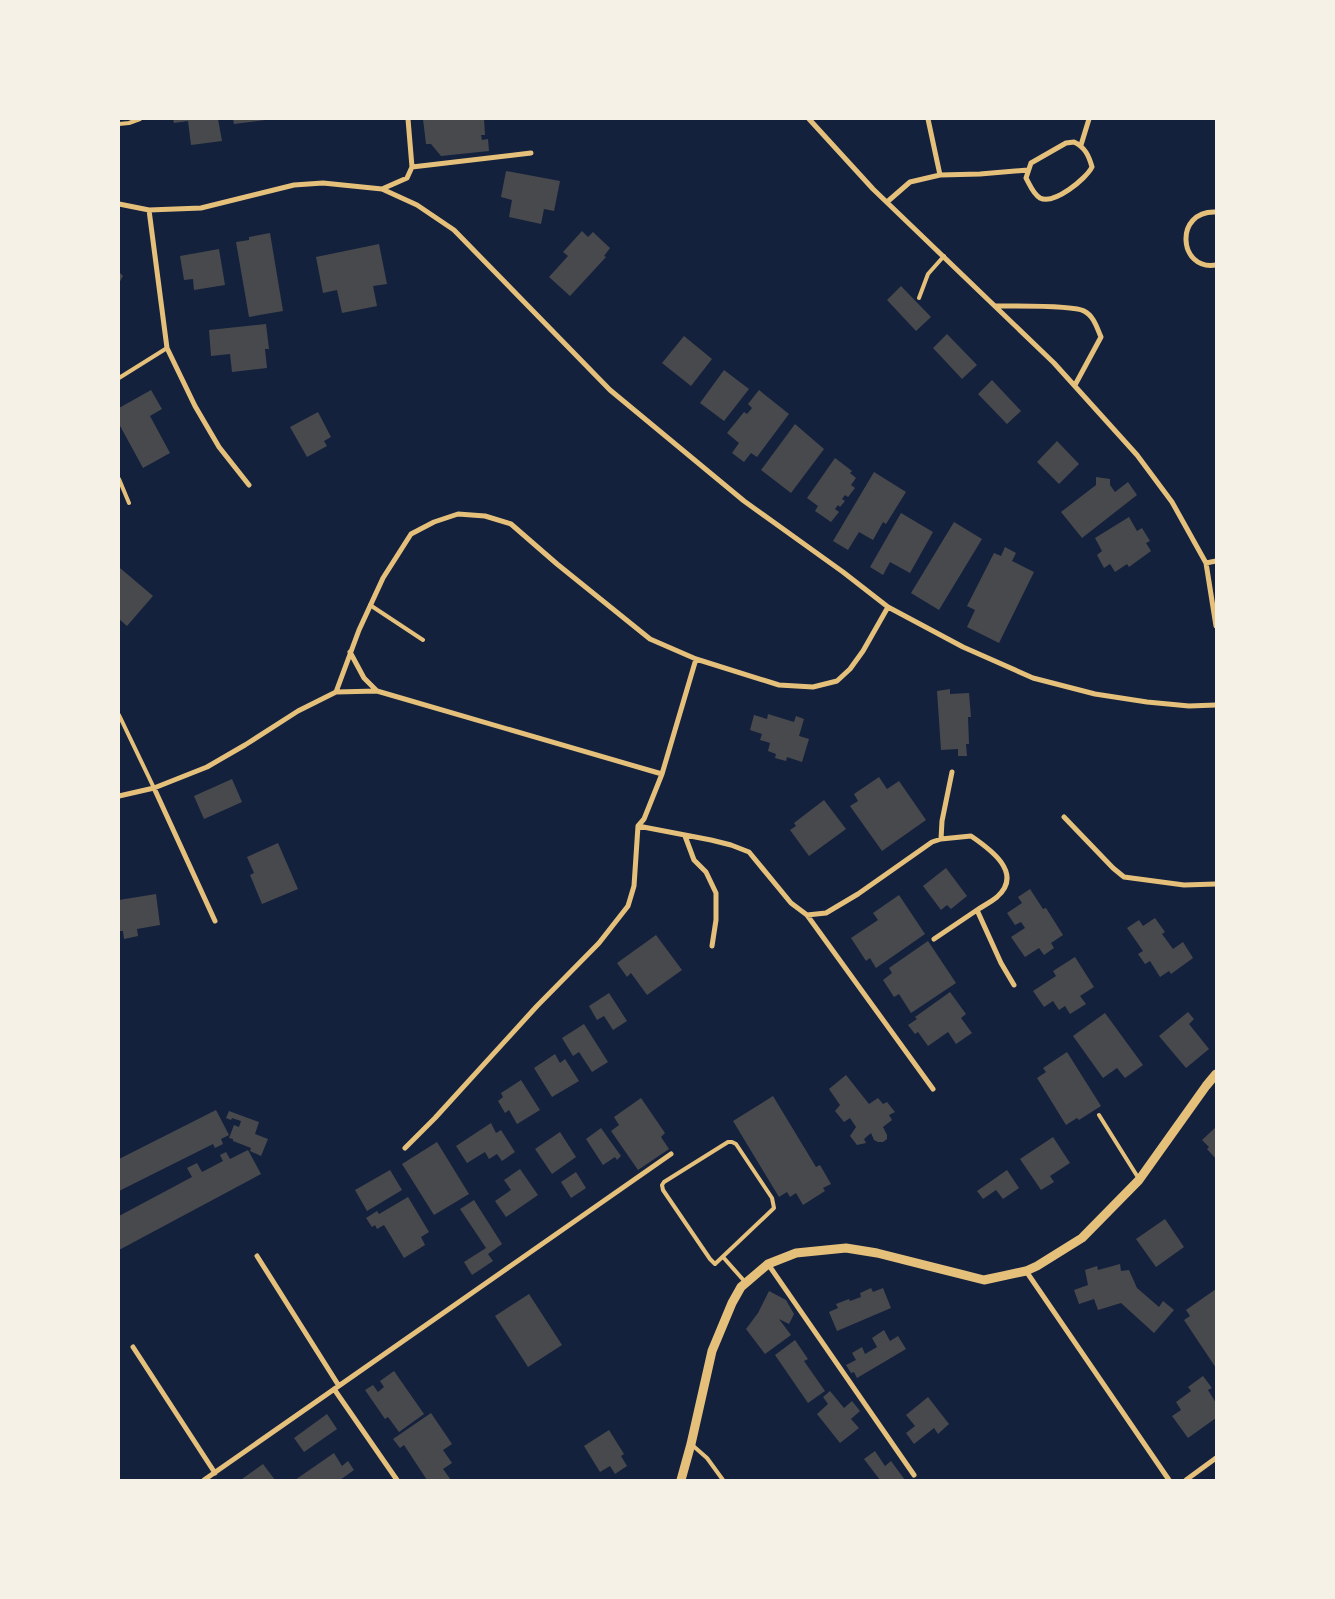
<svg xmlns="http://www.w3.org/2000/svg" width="1335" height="1599" viewBox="0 0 1335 1599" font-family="'IBM Plex Sans',sans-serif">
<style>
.building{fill:#48494c}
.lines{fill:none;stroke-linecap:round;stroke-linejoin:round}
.service{stroke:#e5c07b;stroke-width:4}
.minor{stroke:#e5c07b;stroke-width:5}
.tertiary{stroke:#e5c07b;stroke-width:9}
</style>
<rect width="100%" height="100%" fill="#14213d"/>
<!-- building -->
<path class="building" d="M 173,119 L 218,119 L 222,141 L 191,145 L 188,121 L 174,123 Z
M 233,119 L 265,119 L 265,120 L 234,124 Z
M 423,119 L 484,119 L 485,135 L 481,135 L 482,140 L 488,139 L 489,151 L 441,156 L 431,144 L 426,144 Z
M 506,171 L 560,181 L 554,211 L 544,209 L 541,224 L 509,217 L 512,200 L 501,197 Z
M 582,231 L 588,237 L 593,232 L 610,248 L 604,256 L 606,257 L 570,296 L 549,277 L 568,256 L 563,252 Z
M 270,233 L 283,311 L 249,317 L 236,242 L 249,240 L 249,237 Z
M 379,244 L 387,284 L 373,286 L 377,306 L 342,313 L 337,290 L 323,293 L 316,257 Z
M 219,249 L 225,285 L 194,290 L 193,279 L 184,280 L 180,256 Z
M 119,272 L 123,276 L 119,283 Z
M 901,286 L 931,317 L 916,331 L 887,300 Z
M 266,324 L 269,349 L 265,349 L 267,368 L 232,372 L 230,354 L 211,356 L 209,330 Z
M 947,334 L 977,365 L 962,379 L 933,348 Z
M 684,336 L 712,359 L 691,386 L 662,363 Z
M 724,370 L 749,389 L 724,421 L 700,403 Z
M 992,380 L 1021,411 L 1007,424 L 978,394 Z
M 151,390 L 162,409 L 150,416 L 170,453 L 143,468 L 119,424 L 119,408 Z
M 759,390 L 789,414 L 757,457 L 751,453 L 744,462 L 732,453 L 739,443 L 727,433 L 744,412 L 747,414 L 752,408 L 748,404 Z
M 318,412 L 331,437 L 324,441 L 327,446 L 307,457 L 290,427 Z
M 795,424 L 824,449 L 791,493 L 761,470 Z
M 1057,441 L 1079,464 L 1059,484 L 1037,462 Z
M 835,458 L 852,471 L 850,473 L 856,478 L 851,485 L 855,488 L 848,497 L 845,495 L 842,499 L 845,501 L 840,507 L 838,505 L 835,509 L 839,512 L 831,522 L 815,511 L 818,506 L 807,498 Z
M 874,472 L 906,492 L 886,524 L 883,522 L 873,540 L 859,532 L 848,550 L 833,541 Z
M 1096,477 L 1110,479 L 1110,485 L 1115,492 L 1128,482 L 1137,495 L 1082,538 L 1061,512 L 1096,485 Z
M 901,513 L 933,532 L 910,573 L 890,562 L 883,575 L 870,567 Z
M 1129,517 L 1137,531 L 1142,528 L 1150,541 L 1146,543 L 1151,551 L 1129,567 L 1127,564 L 1115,572 L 1110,564 L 1104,568 L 1097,555 L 1102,551 L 1095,538 Z
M 954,522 L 982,539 L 939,610 L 911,593 Z
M 1005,547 L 1016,553 L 1012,561 L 1034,572 L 999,643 L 967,627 L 975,610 L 967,606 L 994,553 L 1001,556 Z
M 120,568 L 153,596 L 127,626 L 119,619 Z
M 950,689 L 950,694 L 969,693 L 971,717 L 968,717 L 969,744 L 966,744 L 967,756 L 958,756 L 958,749 L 941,750 L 937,691 Z
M 768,714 L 794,722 L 796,716 L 804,719 L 799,736 L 809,739 L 802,762 L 787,757 L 786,761 L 775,758 L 776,754 L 768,751 L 770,743 L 760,740 L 762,734 L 750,730 L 754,715 L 767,719 Z
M 879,777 L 887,789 L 899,781 L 926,820 L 882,851 L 850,806 L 858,801 L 854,794 Z
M 232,779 L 242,802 L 204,819 L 194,796 Z
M 824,800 L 846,829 L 809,856 L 790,830 L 796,826 L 794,823 Z
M 278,843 L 298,889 L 262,904 L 250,875 L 254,873 L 247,857 Z
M 946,868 L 967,896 L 951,909 L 947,905 L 941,910 L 923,886 Z
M 1030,889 L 1043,909 L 1046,908 L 1063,935 L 1051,943 L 1054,948 L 1044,955 L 1039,948 L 1025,957 L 1011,937 L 1025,928 L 1021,922 L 1015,925 L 1007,913 L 1022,903 L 1018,897 Z
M 156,894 L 160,925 L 137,929 L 138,936 L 124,939 L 123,931 L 119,931 L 119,900 Z
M 899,895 L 925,934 L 876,968 L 870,958 L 866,961 L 851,938 L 878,920 L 873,913 Z
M 1155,918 L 1165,932 L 1162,934 L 1173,949 L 1183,942 L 1193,958 L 1171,974 L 1169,971 L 1160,977 L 1150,961 L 1145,964 L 1138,954 L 1143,951 L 1127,928 L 1139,920 L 1143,926 Z
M 656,935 L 682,970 L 647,995 L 631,973 L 627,977 L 617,963 Z
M 928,941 L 956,983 L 911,1013 L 899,994 L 894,997 L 883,980 L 892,973 L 889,968 Z
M 1075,957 L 1094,987 L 1080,996 L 1086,1004 L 1070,1014 L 1065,1006 L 1059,1010 L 1053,1001 L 1044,1007 L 1033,991 L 1056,976 L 1053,971 Z
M 950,992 L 966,1014 L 961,1018 L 972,1033 L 956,1044 L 948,1032 L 928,1046 L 918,1032 L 915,1034 L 908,1025 L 917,1019 L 915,1017 Z
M 609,993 L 627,1021 L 613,1030 L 604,1016 L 597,1020 L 589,1006 Z
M 1188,1012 L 1194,1019 L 1189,1024 L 1209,1049 L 1186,1068 L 1159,1036 Z
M 1105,1013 L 1143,1065 L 1125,1078 L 1117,1068 L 1103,1078 L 1073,1036 Z
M 584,1024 L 608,1062 L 592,1072 L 579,1052 L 573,1056 L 562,1038 Z
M 1067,1052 L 1101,1106 L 1079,1120 L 1077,1118 L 1066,1125 L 1037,1078 L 1046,1072 L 1043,1068 Z
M 555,1054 L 560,1063 L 565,1059 L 579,1081 L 552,1097 L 534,1068 Z
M 846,1075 L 869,1104 L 878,1098 L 883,1104 L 887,1102 L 895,1112 L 889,1115 L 892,1120 L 883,1127 L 887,1135 L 887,1139 L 883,1142 L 878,1142 L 874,1140 L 871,1133 L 864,1139 L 866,1143 L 857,1145 L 850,1136 L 856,1127 L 850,1118 L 844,1122 L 835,1111 L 840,1105 L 829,1089 Z
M 521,1080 L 540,1110 L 517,1124 L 509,1110 L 505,1113 L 498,1101 L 503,1097 L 501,1093 Z
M 773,1096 L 816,1167 L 820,1165 L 831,1184 L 823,1188 L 825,1191 L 803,1205 L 796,1193 L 790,1197 L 787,1192 L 779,1197 L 733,1121 Z
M 641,1098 L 665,1133 L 661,1137 L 669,1149 L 638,1170 L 611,1131 L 619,1125 L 614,1117 Z
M 216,1110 L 229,1135 L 221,1139 L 223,1144 L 215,1148 L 213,1144 L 119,1191 L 119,1159 Z
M 229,1111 L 259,1122 L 255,1134 L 268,1139 L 261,1156 L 250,1151 L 251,1148 L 233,1141 L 233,1139 L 229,1138 L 234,1125 L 239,1127 L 241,1121 L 232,1118 L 231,1120 L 226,1118 Z
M 491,1123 L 496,1133 L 501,1130 L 515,1152 L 502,1161 L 497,1154 L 489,1159 L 485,1152 L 467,1163 L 456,1146 Z
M 1216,1127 L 1216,1159 L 1207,1149 L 1209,1147 L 1202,1140 Z
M 601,1128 L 621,1156 L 617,1160 L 615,1157 L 603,1165 L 586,1139 Z
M 560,1132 L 576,1157 L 552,1174 L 535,1149 Z
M 1053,1137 L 1070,1163 L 1050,1176 L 1054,1182 L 1041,1190 L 1020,1159 Z
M 437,1142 L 469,1194 L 434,1215 L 402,1164 Z
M 248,1150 L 261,1174 L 119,1250 L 119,1216 L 192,1177 L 187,1168 L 197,1163 L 202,1172 L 223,1161 L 220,1155 L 226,1152 L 230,1159 Z
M 520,1169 L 538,1195 L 506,1217 L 495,1201 L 511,1190 L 504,1180 Z
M 390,1170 L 402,1190 L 367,1211 L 355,1190 Z
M 1007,1170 L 1019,1188 L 1003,1199 L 996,1190 L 983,1199 L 977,1191 Z
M 576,1172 L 586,1188 L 571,1198 L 561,1182 Z
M 408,1197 L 429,1232 L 421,1237 L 425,1245 L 404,1258 L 384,1225 L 377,1229 L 375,1225 L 372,1227 L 366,1218 L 377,1211 L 379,1214 Z
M 474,1200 L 502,1244 L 488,1254 L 493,1261 L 472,1275 L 464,1262 L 486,1248 L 460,1209 Z
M 1165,1219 L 1184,1247 L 1156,1267 L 1136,1239 Z
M 1120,1264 L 1121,1271 L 1129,1270 L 1137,1288 L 1159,1307 L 1163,1301 L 1174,1310 L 1154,1333 L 1121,1303 L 1098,1310 L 1094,1299 L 1079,1304 L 1074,1290 L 1088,1285 L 1085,1270 L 1097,1266 L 1098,1270 Z
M 871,1288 L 873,1292 L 883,1288 L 891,1308 L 837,1331 L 829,1312 L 838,1308 L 836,1304 L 849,1299 L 850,1301 L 861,1297 L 860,1293 Z
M 1216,1289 L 1216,1368 L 1184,1320 L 1190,1316 L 1186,1310 Z
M 769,1291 L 786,1300 L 794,1314 L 789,1324 L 779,1319 L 791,1335 L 765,1354 L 746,1329 L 758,1313 Z
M 529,1294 L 562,1345 L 528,1367 L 495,1316 Z
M 884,1330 L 890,1341 L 898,1336 L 906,1349 L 857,1378 L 854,1372 L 851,1373 L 846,1365 L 856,1360 L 852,1353 L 862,1347 L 865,1354 L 877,1347 L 872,1338 Z
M 795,1340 L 808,1359 L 804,1361 L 825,1391 L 808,1403 L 775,1355 Z
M 394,1371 L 424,1414 L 399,1432 L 388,1417 L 385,1419 L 365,1390 L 373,1385 L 378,1392 L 384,1387 L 380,1381 Z
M 1203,1376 L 1212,1388 L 1208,1390 L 1216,1403 L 1216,1418 L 1188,1438 L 1172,1416 L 1181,1410 L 1176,1402 L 1191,1391 L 1188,1387 Z
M 830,1391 L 844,1408 L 852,1401 L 860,1411 L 851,1419 L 859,1428 L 840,1443 L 817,1414 L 828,1404 L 823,1397 Z
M 928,1397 L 949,1424 L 938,1434 L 934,1428 L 914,1444 L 906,1433 L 915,1426 L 906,1415 Z
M 431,1413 L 452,1444 L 443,1450 L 452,1463 L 443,1469 L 451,1480 L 427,1480 L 404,1445 L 400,1448 L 393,1439 Z
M 327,1414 L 337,1429 L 304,1452 L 294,1438 Z
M 609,1430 L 624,1454 L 621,1456 L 627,1466 L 615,1474 L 610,1466 L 600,1472 L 584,1446 Z
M 875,1451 L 885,1466 L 891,1461 L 905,1480 L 880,1480 L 864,1459 Z
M 334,1453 L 342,1466 L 348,1461 L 354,1470 L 340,1480 L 295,1480 Z
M 263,1464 L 275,1480 L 242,1480 L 242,1479 Z"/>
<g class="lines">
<!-- service -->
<path class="service" d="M 119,124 L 129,123 L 140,119
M 919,298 L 928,274 L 944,256
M 119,378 L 167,348
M 119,479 L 129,503
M 370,605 L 423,640
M 119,715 L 154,788
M 1099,1115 L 1139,1179
M 728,1142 L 732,1142 L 736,1144 L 772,1198 L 774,1208 L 715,1264 L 710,1259 L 663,1190 L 662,1185 L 664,1182 Z
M 723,1257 L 746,1283
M 691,1444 L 707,1458 L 723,1480"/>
<!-- minor -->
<path class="minor" d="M 809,119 L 873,189 L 1054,363 L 1137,455 L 1172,502 L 1206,563 L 1216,626
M 928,119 L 940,175
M 1074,142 C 1085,147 1089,156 1092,167 C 1086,179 1054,205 1040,198 C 1033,194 1030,185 1026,178 L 1031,163 L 1066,143 Z
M 1081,145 L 1089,119
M 412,167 L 531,153
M 382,189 L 407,178 L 412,167 L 408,119
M 887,202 L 910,182 L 940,175 L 980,174 L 1028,170
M 119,204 L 149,210 L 201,208 L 294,185 L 323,183 L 382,189 L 417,205 L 454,230 L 610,390 L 744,501 L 843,572 L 888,607 L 963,647 L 1033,678 L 1095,694 L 1147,702 L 1189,706 L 1216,705
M 149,210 L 167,348 L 195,406 L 219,447 L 249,485
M 1216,212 C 1174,210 1178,271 1216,265
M 996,306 C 1012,306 1074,305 1084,311 C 1094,316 1097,328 1101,337 L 1075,385
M 1206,563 L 1216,561
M 350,652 L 364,678 L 377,691
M 336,692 L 359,630 L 383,578 L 411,534 L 434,522 L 458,514 L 485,516 L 511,524 L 557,564 L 650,639 L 696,659 L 779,685 L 813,687 L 837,681 L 850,669 L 863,651 L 888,607
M 154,788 L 215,921
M 119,796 L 154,788 L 207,767 L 245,745 L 298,711 L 336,692 L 377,691 L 662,774
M 1064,817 L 1113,868 L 1124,877 L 1184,885 L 1216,884
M 638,826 L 711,840 L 731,845 L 749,852 L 791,903 L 807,915 L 826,913 L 858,894 L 932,842 L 941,839 L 971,836 C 990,849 1024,873 997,897 C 991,902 983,906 977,910 L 1001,963 L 1014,985
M 685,836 L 694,860 L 706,872 L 716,893 L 716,920 L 712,946
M 941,839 L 942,821 L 952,772
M 807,915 L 933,1089
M 934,939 L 977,910
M 405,1148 L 435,1118 L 537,1006 L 599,943 L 628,906 L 634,886 L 638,826 L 644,819 L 662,774 L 696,659
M 257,1256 L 339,1386
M 768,1264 L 914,1475
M 1026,1271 L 1169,1480
M 133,1347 L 215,1473
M 334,1389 L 397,1480
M 204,1480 L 671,1154
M 1186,1480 L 1216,1458"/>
<!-- tertiary -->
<path class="tertiary" d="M 681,1480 L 691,1444 L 712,1351 L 732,1303 L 741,1287 L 768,1264 L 796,1253 L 846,1248 L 877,1253 L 984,1280 L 1026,1271 L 1037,1266 L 1082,1238 L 1139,1180 L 1206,1086 L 1216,1074"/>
</g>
<!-- border -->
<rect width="1335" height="1599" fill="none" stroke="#f6f1e7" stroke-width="240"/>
</svg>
